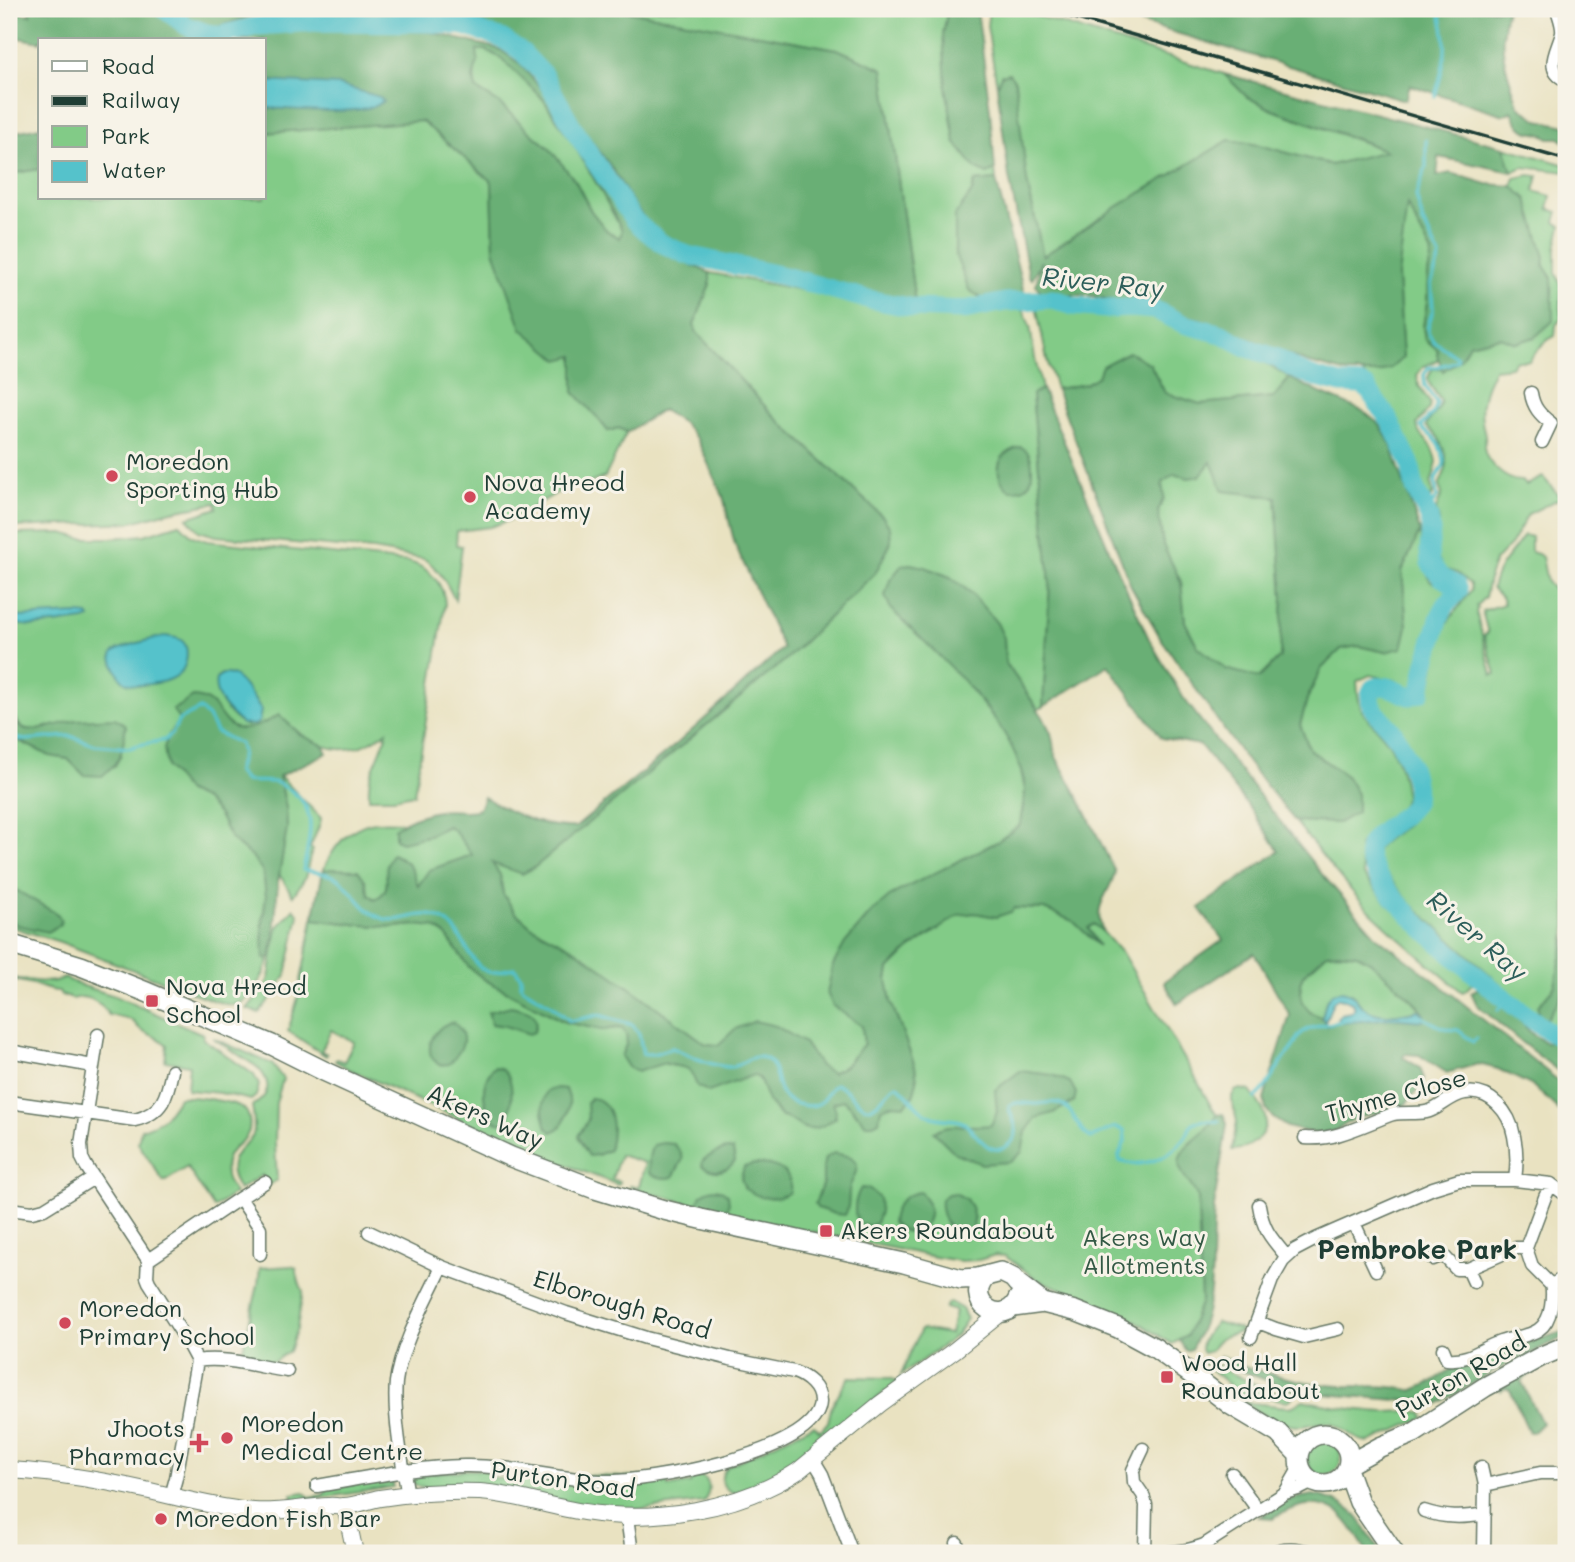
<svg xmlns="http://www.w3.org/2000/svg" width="1575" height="1562" viewBox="0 0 1575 1562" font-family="Mali,sans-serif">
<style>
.green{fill:#82cb87;stroke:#50845e;stroke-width:2;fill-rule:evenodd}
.forest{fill:#69af74;stroke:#447654;stroke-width:2;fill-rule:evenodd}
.water{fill:#55c2cb;stroke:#3a8080;stroke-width:2}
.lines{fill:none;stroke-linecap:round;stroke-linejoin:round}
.stream{stroke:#55c2cb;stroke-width:3.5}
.river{stroke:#55c2cb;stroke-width:19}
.minor-casing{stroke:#667765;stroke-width:15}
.tertiary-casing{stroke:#667765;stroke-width:18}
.secondary-casing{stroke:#667765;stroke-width:22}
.minor{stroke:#fff;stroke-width:12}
.tertiary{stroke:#fff;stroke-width:16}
.secondary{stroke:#fff;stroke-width:19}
.rail{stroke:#1f3d34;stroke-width:3.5}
.poi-dot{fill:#d1495b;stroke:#f7f3e8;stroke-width:2.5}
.labels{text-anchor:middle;stroke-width:6;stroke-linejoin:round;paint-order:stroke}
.poi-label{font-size:24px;fill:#1f3d34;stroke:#f7f3e8;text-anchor:start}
.street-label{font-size:24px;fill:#1f3d34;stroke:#f7f3e8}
.park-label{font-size:24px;fill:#335945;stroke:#f7f3e8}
.water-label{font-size:26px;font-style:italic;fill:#2c5e5a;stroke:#f7f3e8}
.neighbourhood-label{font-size:26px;font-weight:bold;fill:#1f3d34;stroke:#f7f3e8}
</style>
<rect width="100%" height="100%" fill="#f7f3e8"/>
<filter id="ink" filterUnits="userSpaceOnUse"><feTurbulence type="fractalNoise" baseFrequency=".0143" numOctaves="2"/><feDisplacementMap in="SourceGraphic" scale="14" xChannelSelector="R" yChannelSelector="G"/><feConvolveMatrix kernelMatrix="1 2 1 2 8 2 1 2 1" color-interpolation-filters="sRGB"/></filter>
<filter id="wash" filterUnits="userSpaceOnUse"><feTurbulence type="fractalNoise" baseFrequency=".00686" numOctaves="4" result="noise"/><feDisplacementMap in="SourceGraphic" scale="28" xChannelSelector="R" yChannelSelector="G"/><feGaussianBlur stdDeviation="1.57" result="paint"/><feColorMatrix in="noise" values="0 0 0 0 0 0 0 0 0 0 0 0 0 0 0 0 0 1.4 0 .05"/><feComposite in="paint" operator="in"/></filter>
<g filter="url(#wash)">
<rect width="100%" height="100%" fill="#e9e2c1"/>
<!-- green -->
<path class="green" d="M 616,9 L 948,9 L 943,34 L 987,174 L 995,170 L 996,180 L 975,182 L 972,192 L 955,216 L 969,290 L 990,303 L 940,305 L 915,302 L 883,69 L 837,49 Z
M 989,9 L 1014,9 L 1224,74 L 1247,97 L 1273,110 L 1387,151 L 1331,165 L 1259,145 L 1229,140 L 1117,207 L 1043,257 L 1027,181 L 1001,75 L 997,86 L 987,26 Z
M 476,50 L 486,50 L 501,58 L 543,99 L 574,145 L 601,191 L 622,230 L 620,239 L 607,231 L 591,211 L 576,182 L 549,148 L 532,134 L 499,103 L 476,89 C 471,72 479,66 476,50 Z
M 422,121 L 492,182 L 494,250 L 574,356 L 596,416 L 608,431 L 619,428 L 627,432 L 605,477 L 590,483 L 562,490 L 512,519 L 490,527 L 457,531 L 456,545 L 462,546 L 455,600 C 447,584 440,569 424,559 L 373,550 L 216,536 L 199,531 L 187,518 L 217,508 L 216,503 L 172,511 L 132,522 L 15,527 L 15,534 L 63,533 L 80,538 L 112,538 L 144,535 L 180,524 L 192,536 L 207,541 L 409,562 C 429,567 444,584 445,604 L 414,794 L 394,798 L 369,798 C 369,791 368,783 371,775 C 376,760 384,747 387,731 C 347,764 312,748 279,715 C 265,723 246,736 231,726 C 223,721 217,711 211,704 L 179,720 L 168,736 L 187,792 L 205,800 L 219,815 L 231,839 L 252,857 L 263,871 L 266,896 L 262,927 L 267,959 L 270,957 C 266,971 251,1004 234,1005 C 228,1006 218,1001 212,1000 L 60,942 L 9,926 L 9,919 L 17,925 L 57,914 L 9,886 L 9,736 L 50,756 L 68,759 L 84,775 L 115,766 L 121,755 L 48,726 C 25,735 18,727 9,707 L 9,174 L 40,169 L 40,198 L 264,198 L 264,133 ZM 222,674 C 240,674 248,692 258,705 L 247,726 C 236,722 220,706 219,695 C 218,689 218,682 218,676 Z
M 1504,147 L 1566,165 L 1566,172 L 1523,167 L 1512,172 Z
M 1529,175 L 1538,176 L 1534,191 L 1551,196 L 1548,209 L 1558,212 L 1555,222 L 1561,226 L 1556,248 L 1556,273 L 1561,284 L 1561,319 L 1556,325 L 1555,336 C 1543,341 1537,351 1529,361 L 1515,361 L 1511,367 L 1494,369 C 1490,379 1484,388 1483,399 C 1481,406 1481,413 1482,420 C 1482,426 1485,431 1485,436 C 1486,440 1484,444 1484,447 C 1485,463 1507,482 1522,481 L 1526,485 L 1543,477 L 1561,498 L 1528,514 L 1511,544 L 1495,561 L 1490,574 L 1485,597 L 1476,606 L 1478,608 L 1476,611 L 1492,675 L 1496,674 L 1484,635 L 1488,633 L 1482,611 L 1504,604 L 1501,597 L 1492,588 C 1499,562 1510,557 1524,535 L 1531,537 L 1531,552 L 1538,554 L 1542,557 L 1547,582 L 1566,603 L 1566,934 L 1555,986 L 1538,1006 L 1547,1018 L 1566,988 L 1566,1022 L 1562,1027 L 1555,1029 L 1542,1021 L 1410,903 L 1374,859 C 1376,842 1395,835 1406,825 C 1444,793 1398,728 1376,700 L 1380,693 L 1384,692 L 1411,704 L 1418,701 L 1430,688 L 1438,648 L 1447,623 L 1471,590 L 1470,584 L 1457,573 L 1446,570 L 1442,566 L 1436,554 L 1435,547 L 1439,520 L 1436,509 L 1442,494 L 1439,486 L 1446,469 L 1446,455 L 1438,437 L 1426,426 C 1430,416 1440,413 1441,401 L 1429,383 L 1428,378 L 1432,369 L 1442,368 L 1443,371 L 1460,359 L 1469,344 L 1500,337 L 1516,343 L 1535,337 L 1552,278 L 1544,266 L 1544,257 L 1527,199 L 1512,186 L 1515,178 Z
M 1406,204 L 1432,253 L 1428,274 L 1427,302 L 1423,327 L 1425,339 L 1438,350 L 1437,355 L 1439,359 L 1423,367 L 1417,375 L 1419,386 L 1430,403 L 1429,409 L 1417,424 L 1419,433 L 1430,444 L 1437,462 L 1431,484 L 1433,495 L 1429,500 L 1425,500 L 1420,489 L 1418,471 L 1389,406 L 1362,373 L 1380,373 L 1403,358 L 1398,276 Z
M 710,273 L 812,292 L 882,308 L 923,315 L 973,311 L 1021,304 L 1030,326 L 1035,359 L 1042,389 L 1032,395 L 1050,583 L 1043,707 L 1038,709 L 1005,662 L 1004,638 L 971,593 L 950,577 L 925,567 L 910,564 L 968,687 L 1003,729 L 1018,758 L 1025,790 L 1020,825 L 997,842 L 946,867 L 849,1016 L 862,1026 L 864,1044 L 845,1066 L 832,1073 L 820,1066 L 804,1043 L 723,1041 L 718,1045 L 706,1044 L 629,987 L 574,949 L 532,927 L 515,912 L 503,894 L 500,875 L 491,862 L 522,874 L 535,867 L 785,660 L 876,572 L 883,517 L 775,417 L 697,333 L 694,325 L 710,284 Z
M 1048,305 L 1098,316 L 1143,315 L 1219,340 L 1269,365 L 1290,378 L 1274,397 L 1200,404 L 1165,393 L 1150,364 L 1098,376 L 1085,385 L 1056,389 L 1047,360 L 1036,306 Z
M 1211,462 L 1257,496 L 1276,496 L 1283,597 L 1280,657 L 1259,678 L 1227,670 L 1198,647 L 1185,622 L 1181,582 L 1163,545 L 1158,511 L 1164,497 L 1162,483 L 1174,474 L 1189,478 Z
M 1420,531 L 1425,565 L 1430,581 L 1449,589 C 1427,615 1422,653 1415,686 L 1409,689 L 1395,680 L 1370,675 L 1357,681 C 1358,692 1358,705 1364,714 C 1373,726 1385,735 1392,749 C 1400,763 1404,781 1406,797 L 1399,809 L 1373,829 L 1359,845 L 1363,875 L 1391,907 L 1473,983 L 1465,991 L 1462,992 C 1431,966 1401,941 1372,913 C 1344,884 1320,853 1295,821 L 1338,823 L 1347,777 L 1310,750 L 1300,725 L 1307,699 L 1321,669 L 1341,649 L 1358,646 L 1385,652 L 1407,627 L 1402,571 Z
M 279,775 L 321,818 L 320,824 L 310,848 L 313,850 L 310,857 L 305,878 L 293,896 L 279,874 L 287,828 L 286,808 Z
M 405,822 L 395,829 L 427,836 L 448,826 L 454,830 L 472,855 L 430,870 L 418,887 L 387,865 C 387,878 390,893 375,899 L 369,895 L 365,880 L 331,869 L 323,871 C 331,850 348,828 370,823 C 381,820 395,822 405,822 Z
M 294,908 L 299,915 L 286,975 L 277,990 L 259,1013 L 247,1009 L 264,988 L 269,978 L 277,928 Z
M 1013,908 L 1044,909 L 1073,921 L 1098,945 L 1088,928 L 1094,924 L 1103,932 L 1124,956 L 1195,1077 L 1212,1108 L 1217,1115 C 1213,1121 1208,1127 1203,1132 C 1193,1141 1175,1152 1181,1168 C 1184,1177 1194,1187 1198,1198 L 1201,1301 L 1187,1336 L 1172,1344 L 1138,1322 L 1088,1299 L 1038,1280 L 1005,1256 L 995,1255 L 979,1260 L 960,1261 L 935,1257 C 833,1236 730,1217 630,1187 L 630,1185 L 639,1187 L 645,1163 L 620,1155 L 612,1179 L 620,1182 L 618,1185 L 528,1150 L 349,1069 L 335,1061 L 337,1059 L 344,1062 L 354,1042 L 331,1030 L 321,1051 L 327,1054 L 326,1056 L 288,1031 L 297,1001 L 313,919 L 362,925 L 394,927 L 417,925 L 434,927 L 445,934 L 469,967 L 485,980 L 565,1022 L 602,1030 L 617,1028 L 623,1029 L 627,1035 L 628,1040 L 656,1065 L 664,1063 C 673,1067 681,1065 689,1069 L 743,1078 L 753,1075 L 759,1078 C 765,1093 769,1105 781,1117 L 790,1118 L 797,1123 L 833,1103 L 843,1100 L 850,1105 L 857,1115 L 880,1109 L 892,1104 L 900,1104 L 913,1096 L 917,1081 L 915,1066 L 891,1002 L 887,980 L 889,969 L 908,950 L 959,914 L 975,913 L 996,917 Z
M 1338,952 C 1345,953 1353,952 1359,955 C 1378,963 1413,997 1424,1015 L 1419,1010 C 1401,1014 1378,1020 1363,1007 C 1358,1003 1356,998 1352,993 L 1326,1001 L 1322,1018 L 1310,1012 L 1302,1002 L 1300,983 L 1303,975 L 1327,953 Z
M 9,978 C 28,979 46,986 65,978 L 80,985 L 115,996 L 203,1034 L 203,1039 L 209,1043 L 254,1075 L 259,1085 L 256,1096 L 251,1100 L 220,1093 L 187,1090 L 189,1065 L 165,1061 L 167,1045 C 160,1038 152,1036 143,1031 C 138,1029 136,1023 131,1020 C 124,1017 116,1016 109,1015 L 101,1005 L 91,999 L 82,997 L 72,999 L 61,995 L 59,991 C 47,991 39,985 28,983 C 20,981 15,981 9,978 Z
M 213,1038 L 272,1064 L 283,1079 L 276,1103 L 275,1143 L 277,1180 L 269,1185 L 262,1175 L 239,1190 C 230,1174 227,1163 241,1148 C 245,1144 251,1140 253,1135 C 256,1127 253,1114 252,1106 C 271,1096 272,1082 257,1067 Z
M 1240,1089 L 1250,1091 C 1255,1099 1263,1106 1265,1116 C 1269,1135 1249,1150 1232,1150 L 1237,1121 L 1232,1101 L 1232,1096 L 1235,1091 Z
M 179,1097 C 192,1096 233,1101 243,1108 C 250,1113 251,1127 248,1133 C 245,1141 238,1143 233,1149 C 221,1162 224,1180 235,1193 L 214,1208 L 187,1167 L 164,1182 L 138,1143 L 141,1129 C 163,1123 168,1114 179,1097 Z
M 291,1266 L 296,1268 L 299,1282 L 303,1291 L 297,1328 L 289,1351 L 273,1362 L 241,1357 L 258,1285 L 260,1268 Z
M 950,1302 L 962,1309 L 967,1319 L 957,1334 L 947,1343 L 901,1375 L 921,1329 L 950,1334 L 955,1311 L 945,1308 L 948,1303 Z
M 1216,1322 L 1240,1329 L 1240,1332 C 1226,1336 1217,1337 1211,1351 L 1203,1353 L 1201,1350 C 1201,1338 1209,1331 1216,1322 Z
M 1203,1360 L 1263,1388 L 1292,1397 L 1291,1399 L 1288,1401 L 1239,1393 L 1202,1362 Z
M 849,1377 L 890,1378 L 897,1382 L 808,1455 L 776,1476 L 734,1493 C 719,1488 718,1474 730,1465 L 814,1425 L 820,1431 L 828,1422 L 832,1405 Z
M 1303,1400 C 1330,1406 1357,1411 1385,1412 C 1396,1412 1414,1409 1423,1413 L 1424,1418 L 1369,1442 C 1353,1441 1345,1427 1330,1423 C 1321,1421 1312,1425 1303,1426 C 1279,1427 1262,1414 1243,1402 L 1287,1407 L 1293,1406 Z
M1307 1458a17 17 0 1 1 34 0a17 17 0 1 1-34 0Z
M 466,1470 L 492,1470 L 493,1478 L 509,1479 L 510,1472 L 666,1479 L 668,1487 L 691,1483 L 691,1476 C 711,1474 712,1488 704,1502 L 628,1511 L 417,1486 L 413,1484 L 413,1477 L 421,1474 Z
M 382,1479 L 383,1483 L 393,1482 L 393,1487 L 294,1502 L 292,1494 L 304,1492 L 309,1497 L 323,1495 L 328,1489 Z"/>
<!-- forest -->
<path class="forest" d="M 28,9 L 152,9 L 185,33 L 214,35 L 266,25 L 430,32 L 499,49 L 519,63 L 547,95 L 603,186 L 644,238 L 668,255 L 710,273 L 710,284 L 694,325 L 697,333 L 775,417 L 883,517 L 890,528 L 891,542 L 876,572 L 785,660 L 535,867 L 522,874 L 492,863 L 500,875 L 503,894 L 515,912 L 532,927 L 574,949 L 629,987 L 706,1044 L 718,1045 L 735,1029 L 755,1021 L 776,1026 L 804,1043 L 820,1066 L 832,1073 L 845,1066 L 864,1044 L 862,1026 L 833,1006 L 827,993 L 833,965 L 845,943 L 871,913 L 893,894 L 997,842 L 1020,825 C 1021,813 1026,799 1025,788 C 1017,721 937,655 891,609 L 885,596 L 890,580 L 902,565 L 910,564 L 925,567 L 950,577 L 971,593 L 997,623 L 1004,638 L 1005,662 L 1043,717 L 1051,733 L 1056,757 L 1083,806 L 1115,872 C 1108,898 1092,904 1103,932 L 1094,924 L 1088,928 L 1099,946 L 1073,921 L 1044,909 L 1014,908 L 1011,912 L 996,917 L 975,913 L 959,915 L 908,950 L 889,969 L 887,980 L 891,1002 L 915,1066 L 917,1081 L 913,1096 L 905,1105 L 892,1104 L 881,1109 L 879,1121 L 873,1124 L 866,1124 C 858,1116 852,1106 843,1100 L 833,1103 L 836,1111 L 835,1118 C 826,1125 813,1133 802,1127 C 793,1123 793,1118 781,1117 L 768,1101 L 759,1078 L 753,1075 L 709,1092 L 697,1086 C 695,1081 692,1072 688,1069 C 685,1066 670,1066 664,1063 L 637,1072 L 628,1067 L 621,1056 C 626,1046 630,1039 623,1029 L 617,1028 L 602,1030 L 565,1022 L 485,980 L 469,967 L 445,934 L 434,927 L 417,925 L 394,927 L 362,925 L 313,919 L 323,871 L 331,869 L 358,870 L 365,880 L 369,895 L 375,899 C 393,890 384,880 387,865 C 387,864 391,855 392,854 C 410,861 412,868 418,886 L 429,870 L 472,855 L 454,830 L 448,826 L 427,836 L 402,842 L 395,839 L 395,828 C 408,820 422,813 438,811 C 452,808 465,814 479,809 L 484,797 C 511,813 543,829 576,827 L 679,742 L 783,648 L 735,545 L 723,496 L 697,439 L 683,423 L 662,410 L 627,432 L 619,428 L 608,431 L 596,416 L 574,392 L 574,356 L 559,360 L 522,329 L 494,250 L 492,182 L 422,121 L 264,133 L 264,108 L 352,110 L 278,81 L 264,81 L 264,40 L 40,40 L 40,42 L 9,36 L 9,11 L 31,15 ZM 477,50 L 486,50 L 501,58 L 543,99 L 574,145 L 601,191 L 622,230 L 620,238 L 607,231 L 591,211 L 576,182 L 549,148 L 532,134 L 499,103 L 476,89 L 473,78 L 478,60 Z
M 173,9 L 616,9 L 837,49 L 883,69 L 915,302 L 864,293 L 785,274 L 689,247 L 672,240 L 649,224 L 635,206 L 612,168 L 570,112 L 526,48 L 484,23 L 448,19 L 260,13 L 211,29 L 191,23 Z
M 948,9 L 977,9 L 990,110 L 995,170 L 987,174 L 975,168 L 955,142 L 946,87 L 943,34 Z
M 1111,9 L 1507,9 C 1497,44 1505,68 1517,101 L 1519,106 L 1538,120 L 1566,126 L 1566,143 L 1559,138 L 1549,138 C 1540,130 1529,136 1521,127 C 1517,123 1514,116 1512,111 L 1504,115 L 1410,85 L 1405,100 L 1111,14 Z
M 1009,73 L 1015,81 L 1027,181 L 1043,256 L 1117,207 L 1229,140 L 1259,145 L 1331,165 L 1386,151 L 1365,142 L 1273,110 L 1247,97 L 1224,74 L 1504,147 L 1512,172 L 1439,157 L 1437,176 L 1451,173 L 1487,184 L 1512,186 L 1527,199 L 1545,257 L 1544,266 L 1552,278 L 1553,321 L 1535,337 L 1516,343 L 1500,337 L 1469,344 L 1460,359 L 1443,371 L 1437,355 L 1438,350 L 1425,339 L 1423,327 L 1427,302 L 1428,274 L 1432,253 L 1407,205 L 1398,276 L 1403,358 L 1391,368 L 1380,373 L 1348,373 L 1306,362 L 1200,319 L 1088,295 L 1043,295 L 1036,285 L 1041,261 L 1032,279 L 1029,276 L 1009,177 L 997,86 L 1001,75 Z
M 40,127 L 40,169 L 9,174 L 9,133 Z
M 996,180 L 1025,297 L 990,303 L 969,290 L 955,254 L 955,216 L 972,192 L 975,182 Z
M 1129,352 L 1150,364 L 1165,393 L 1200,404 L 1274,397 L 1290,378 L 1320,393 L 1363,411 L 1380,425 L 1391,445 L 1420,531 L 1402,571 L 1407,627 L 1402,648 L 1385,652 L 1358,646 L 1341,649 L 1321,669 L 1307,699 L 1300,725 L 1310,750 L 1347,777 L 1357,794 L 1357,812 L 1338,823 L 1295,821 L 1248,763 L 1220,724 L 1160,637 L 1131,586 L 1056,389 L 1085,384 L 1098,376 L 1102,366 ZM 1211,462 L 1223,491 L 1276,497 L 1283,597 L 1280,657 L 1259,678 L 1226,669 L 1198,647 L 1185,622 L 1181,582 L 1163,545 L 1158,511 L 1164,497 L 1162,483 L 1174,474 L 1189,478 L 1200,476 Z
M 1042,389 L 1115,564 L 1149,639 L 1182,696 L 1211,734 L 1320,872 L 1377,937 L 1438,983 L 1566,1087 L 1566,1117 L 1533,1086 L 1498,1069 L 1478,1064 L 1447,1073 L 1419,1055 L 1404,1054 L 1403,1057 L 1420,1068 L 1424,1079 L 1416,1092 L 1403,1107 L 1356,1118 L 1335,1131 L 1317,1134 L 1287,1127 L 1273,1118 L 1266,1109 L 1264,1099 L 1290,1015 L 1254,953 L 1177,1004 L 1164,982 L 1223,940 L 1199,908 L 1279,851 L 1250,808 L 1200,745 L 1162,738 L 1108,665 L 1043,707 L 1050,583 L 1032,394 ZM 1338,952 L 1357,954 L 1371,962 L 1419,1006 L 1424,1015 L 1423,1021 L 1391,1018 L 1341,1021 L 1327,1026 L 1322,1018 L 1310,1012 L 1302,1002 L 1300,982 L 1303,975 L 1327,953 Z
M 1021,447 C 1024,449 1027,450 1029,454 C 1033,462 1034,482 1026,487 C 1022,490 1014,490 1009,490 C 991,475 997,451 1021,447 Z
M 193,697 C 232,698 212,755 279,715 L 302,736 L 323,745 L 327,753 L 279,776 L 286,808 L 287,828 L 278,882 L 274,936 L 270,957 L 267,959 L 264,959 L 262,927 L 266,896 L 263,872 L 252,857 L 231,839 L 219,815 L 205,800 L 187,792 L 167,767 L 164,748 L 168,736 L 179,720 L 173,710 Z
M 9,707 L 16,724 L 25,729 L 38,730 L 76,720 L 115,718 L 126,725 C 122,751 124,758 102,776 L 84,775 L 68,759 L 50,756 L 9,736 Z
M 9,886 L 57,914 L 61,919 L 60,925 L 47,932 L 17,925 L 9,919 Z
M 1566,934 L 1566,988 L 1547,1019 L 1539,1016 L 1538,1006 L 1555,986 Z
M 1491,982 L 1504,991 L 1511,1011 L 1532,1034 L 1546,1043 L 1557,1041 L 1566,1033 L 1566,1077 L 1521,1042 L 1477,1005 L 1471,992 Z
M 511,1006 C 527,1010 541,1011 534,1032 L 529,1034 L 505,1026 L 492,1024 L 488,1012 Z
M 453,1022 C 471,1036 462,1051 449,1064 L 439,1065 C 438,1064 432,1058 431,1056 C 426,1041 439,1024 453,1022 Z
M 494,1067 C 518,1067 513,1109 505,1123 C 503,1123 496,1122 494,1120 C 491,1118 489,1114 488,1111 C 481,1095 483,1079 494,1067 Z
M 1020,1071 L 1053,1075 L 1070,1082 L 1076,1093 L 1074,1102 L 1053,1113 L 1036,1118 L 1026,1132 L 1022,1152 L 1010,1162 L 982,1164 L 955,1153 L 934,1132 C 947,1121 974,1128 991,1125 L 997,1112 L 995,1090 Z
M 557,1088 L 565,1089 C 574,1101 567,1116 560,1128 L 552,1132 L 547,1128 C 543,1115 540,1104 547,1091 Z
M 590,1098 C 615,1099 614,1132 609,1150 L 598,1155 L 589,1156 L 583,1146 L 578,1136 L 588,1120 L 587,1103 Z
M 1223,1114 L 1227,1123 C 1224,1151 1217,1179 1214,1208 C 1210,1258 1218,1304 1191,1349 L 1186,1351 L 1179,1340 L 1187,1336 L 1201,1301 L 1198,1198 C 1194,1187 1184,1179 1180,1168 C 1175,1152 1193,1142 1203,1132 C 1208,1127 1213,1121 1217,1115 Z
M 663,1143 L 674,1144 L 680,1151 L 683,1159 L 673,1177 C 664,1179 658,1178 649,1173 C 649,1162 648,1155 653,1145 Z
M 726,1149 L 733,1150 L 735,1161 C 726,1173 715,1174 702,1166 L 703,1160 L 715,1153 Z
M 834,1153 L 851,1157 L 857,1164 C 857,1174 853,1178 850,1186 C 847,1197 851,1205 845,1215 L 835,1214 L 817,1208 L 815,1204 L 823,1182 L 823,1167 L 825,1158 Z
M 754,1164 C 773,1164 793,1168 790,1192 C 776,1202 759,1198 745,1189 L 741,1178 L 744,1167 Z
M 861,1188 L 869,1189 L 879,1198 L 880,1212 L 876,1223 L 871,1226 L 859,1224 C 852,1213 855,1198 861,1188 Z
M 716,1189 L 723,1191 L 728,1195 L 729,1203 L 726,1213 L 697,1205 C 700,1194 705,1190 716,1189 Z
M 920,1192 C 943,1213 919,1249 892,1223 C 893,1206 903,1194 920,1192 Z
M 955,1193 L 966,1199 L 971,1207 L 974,1219 L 973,1229 L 967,1238 C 950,1238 939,1214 941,1199 L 948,1194 Z
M 1566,1331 L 1566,1336 L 1496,1370 L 1436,1405 L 1424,1399 L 1397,1400 L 1299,1392 L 1220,1363 L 1220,1356 L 1236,1361 L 1236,1364 C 1270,1374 1305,1384 1339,1386 C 1359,1387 1395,1384 1411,1391 L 1432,1382 L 1453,1368 L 1468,1365 L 1487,1355 Z
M 1566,1352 L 1566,1358 L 1543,1365 L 1521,1381 L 1542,1423 L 1533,1432 L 1529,1432 L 1510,1390 L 1506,1388 L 1501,1391 L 1499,1388 Z
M 1313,1495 C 1354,1501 1361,1522 1381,1553 L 1368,1553 C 1352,1529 1342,1502 1307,1505 C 1297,1506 1286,1512 1276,1516 L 1275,1518 L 1259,1517 L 1291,1499 Z"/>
<!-- water -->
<path class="water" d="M 264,81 L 339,85 L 380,97 L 383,101 C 366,118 290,108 264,108 Z
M 77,614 L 88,615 L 90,618 L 84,620 C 65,622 25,631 9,621 L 10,619 L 15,617 Z
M 165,636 C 170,637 177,637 181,640 C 191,647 187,668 178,675 C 169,682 153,684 141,685 C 136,685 130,685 125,682 C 120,679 109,658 113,653 C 118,647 156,638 165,636 Z
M 222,674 C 227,674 229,673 234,676 C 242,681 256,702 261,710 L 259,722 L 254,725 L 242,724 C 229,713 212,697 216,679 Z
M 1341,991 C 1360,995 1351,998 1363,1007 C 1379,1020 1401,1014 1419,1010 L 1424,1015 L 1423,1021 L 1391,1018 L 1342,1023 L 1337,1018 L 1341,1014 L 1351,1012 L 1355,1008 C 1352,1001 1347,999 1338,998 L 1333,1002 L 1325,1022 L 1322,1018 L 1326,1002 L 1332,993 Z"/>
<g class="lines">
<!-- stream -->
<path class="stream" d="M 1435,96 C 1446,60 1449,45 1439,9
M 1426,512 L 1437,497 C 1436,488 1433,482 1438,474 C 1441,469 1443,470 1444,464 C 1445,457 1438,442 1433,437 C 1427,432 1424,433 1421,426 L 1434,412 L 1437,403 L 1425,386 L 1424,375 L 1428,368 L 1448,364 L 1457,360 L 1457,357 L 1433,341 L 1428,332 L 1428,326 L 1433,310 L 1431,284 L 1440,257 L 1423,222 L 1416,196 L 1426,167 L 1426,140
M 9,732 L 16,738 L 25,740 L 70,736 L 95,745 L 129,748 L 139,745 L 165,740 L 172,733 L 179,720 L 200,709 L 208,717 L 216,732 L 240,744 L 242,753 L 237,772 L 245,781 C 254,782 264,781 273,782 C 280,783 287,788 293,792 C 319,811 309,842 303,870 C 314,872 331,873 340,880 C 355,892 364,914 385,919 C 408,924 422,904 448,923 C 463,933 472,969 489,972 C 497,974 506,968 515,968 L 521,977 L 521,985 L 524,989 L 551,1005 L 570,1021 L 599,1015 L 633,1025 L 639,1034 L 643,1054 L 653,1054 L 672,1048 C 690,1055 709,1066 729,1067 C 742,1067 749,1053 764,1058 C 784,1065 767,1100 802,1105 C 807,1106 813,1107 818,1104 C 825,1100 829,1089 835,1084 C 850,1088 854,1105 870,1108 C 883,1103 885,1090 897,1085 C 910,1095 916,1111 933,1117 C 944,1121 955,1117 964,1123 C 976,1132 990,1160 1008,1145 C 1012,1142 1016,1137 1016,1132 C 1017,1123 1009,1115 1009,1106 C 1017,1100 1026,1104 1035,1104 C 1043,1104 1050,1101 1058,1103 C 1075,1108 1076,1130 1091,1138 L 1115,1127 L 1124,1130 L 1125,1141 L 1119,1156 L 1120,1161 C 1143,1169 1169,1158 1184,1139 C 1188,1135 1189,1128 1192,1124 C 1199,1118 1211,1122 1219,1121
M 1498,1010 L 1505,999
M 1422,1017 C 1434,1023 1444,1031 1458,1030 L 1473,1042 L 1477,1038
M 1255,1098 C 1269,1086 1274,1073 1284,1058 C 1287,1054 1292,1050 1294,1045 C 1297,1040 1297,1036 1303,1032 C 1315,1025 1332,1024 1345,1020"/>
<!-- river -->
<path class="river" d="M 164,9 L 187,26 L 212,35 L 221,35 L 258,26 L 285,24 L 315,22 L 431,23 L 464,26 L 503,39 L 522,52 L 543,74 L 576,133 L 633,219 L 647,232 L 663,244 L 687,255 L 784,276 L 863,298 L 914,308 L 964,310 L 1005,302 L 1052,299 L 1063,302 L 1073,306 L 1106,309 L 1132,308 L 1155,310 L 1184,324 L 1222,334 L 1248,348 L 1277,358 L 1294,369 L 1317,378 L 1341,384 L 1361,385 L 1366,387 L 1390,421 L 1410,463 L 1415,489 L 1429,517 L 1431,531 L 1429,551 L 1430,563 L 1441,577 L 1456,585 L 1458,591 L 1446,605 L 1440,616 L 1426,664 L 1421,692 L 1410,696 C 1396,692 1388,682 1373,688 C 1361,706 1388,722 1396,736 C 1403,747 1408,759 1412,770 C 1423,808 1410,810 1383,830 C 1378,834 1372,839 1369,846 C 1355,886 1518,1010 1551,1033 L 1557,1035 L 1566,1032"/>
</g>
</g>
<g filter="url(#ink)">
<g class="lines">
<!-- minor casing -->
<g class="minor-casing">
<path id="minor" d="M 1557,9 C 1559,17 1563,25 1562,33 C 1559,48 1542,70 1566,80
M 1531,393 C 1533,407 1540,415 1551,423 L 1542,442
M 98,1035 L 81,1144 L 82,1158 L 86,1166 L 148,1260 L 147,1277 L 149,1282 L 183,1335 L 197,1361 L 176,1478 L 171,1496
M 9,1051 L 93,1066
M 9,1102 L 135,1120 C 163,1113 167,1096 172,1071
M 1305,1138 C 1335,1141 1365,1124 1393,1114 C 1404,1112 1415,1114 1426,1112 C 1438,1110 1449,1096 1465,1093 C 1491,1089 1510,1113 1514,1136 C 1517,1150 1517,1166 1515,1180
M 240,1198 L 265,1182
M 1259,1205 C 1263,1230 1271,1238 1287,1257
M 9,1209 L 32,1212 L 44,1209 L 94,1178
M 1354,1223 L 1376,1270
M 1433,1259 L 1443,1255 L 1456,1269 L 1468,1269
M 148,1260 L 240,1198 L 260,1228 L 260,1254
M 1474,1282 L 1468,1269 L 1516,1248 L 1526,1248
M 1551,1285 L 1566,1277
M 1258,1322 L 1276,1329 L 1304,1337 L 1338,1329
M 1251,1337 L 1272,1280 L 1283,1261 L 1295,1250 L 1316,1239 L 1433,1188 L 1459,1180 L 1515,1180 L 1551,1184 L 1566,1195
M 1443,1349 L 1447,1359 C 1470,1361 1480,1349 1500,1342 C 1523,1334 1546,1338 1551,1307 C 1552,1300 1553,1292 1551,1285 L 1532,1266 L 1526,1248 L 1545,1197 L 1551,1184
M 197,1361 C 224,1356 259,1367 287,1371
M 1143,1449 L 1133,1470 L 1134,1482 L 1143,1495 L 1146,1505 L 1145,1553
M 813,1459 L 822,1474 L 852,1553
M 1481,1467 L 1485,1485
M 1232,1474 L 1258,1510
M 317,1486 C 365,1478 414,1467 464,1466 C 510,1465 555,1479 601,1481 C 643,1483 818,1454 820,1402 C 820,1387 807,1377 794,1372 L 730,1359 L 646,1338 L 566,1313 L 442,1267 L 369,1232
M 1285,1493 L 1300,1467
M 408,1495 C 402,1462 393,1414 396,1382 C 400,1347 427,1299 442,1267
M 1424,1511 C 1445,1518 1463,1518 1485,1514
M 627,1517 L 632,1553
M 957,1543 L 960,1553
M 1140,1553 C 1162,1553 1183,1553 1204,1545 L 1285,1493 L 1301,1488 L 1313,1482
M 1272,1553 C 1286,1545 1302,1550 1317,1553
M 1484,1553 L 1485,1485 L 1540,1473 L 1566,1473"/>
</g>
<!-- tertiary casing -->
<g class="tertiary-casing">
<path id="tertiary" d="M 9,1470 C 63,1473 118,1483 171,1496 C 198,1502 226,1509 254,1511 C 279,1513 303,1507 328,1506 C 333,1505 338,1507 344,1506 C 355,1506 368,1500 380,1498 C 412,1493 447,1491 480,1492 C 515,1494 549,1507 584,1512 C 653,1523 739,1510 798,1471 L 880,1404 L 955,1350 L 1001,1313
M 345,1506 L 355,1553"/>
</g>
<!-- secondary casing -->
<g class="secondary-casing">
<path id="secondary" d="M 9,944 L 81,966 L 144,991 L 272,1045 L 324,1071 L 511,1157 L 595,1189 L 664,1210 L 701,1219 L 904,1263 L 961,1279 L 978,1278 L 1001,1272 L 1013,1278 L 1017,1283 L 1043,1303
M 988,1275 C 959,1300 1005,1332 1019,1297
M 1013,1307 L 1043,1303 L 1075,1311 L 1118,1328 L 1155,1348 L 1187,1371 L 1231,1405 L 1278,1433 L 1299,1455
M1299 1459a25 25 0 1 1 50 0a25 25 0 1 1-50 0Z
M 1349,1464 L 1380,1447 L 1414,1433 L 1485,1387 L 1542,1356 L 1566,1346
M 1347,1469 L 1359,1502 L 1394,1553"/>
</g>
<!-- minor -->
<use href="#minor" class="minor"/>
<!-- tertiary -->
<use href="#tertiary" class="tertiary"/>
<!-- secondary -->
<use href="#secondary" class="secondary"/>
<!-- rail -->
<path class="rail" d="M 1043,9 L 1566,160"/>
</g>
</g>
<!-- markers -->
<g class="poi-dot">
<circle cx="112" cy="476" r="7"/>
<circle cx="470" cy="497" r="7"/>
<rect x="145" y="994" width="14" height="14" rx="3.5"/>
<rect x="819" y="1224" width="14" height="14" rx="3.5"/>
<circle cx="65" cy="1323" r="7"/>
<rect x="1160" y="1370" width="14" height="14" rx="3.5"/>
<circle cx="227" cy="1438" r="7"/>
<path d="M195.5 1432.5h7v7h7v7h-7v7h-7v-7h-7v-7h7z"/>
<circle cx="161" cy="1519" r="7"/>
</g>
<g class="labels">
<!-- poi labels -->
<g class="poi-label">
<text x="126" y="470">Moredon<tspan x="126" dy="28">Sporting Hub</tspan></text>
<text x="484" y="491">Nova Hreod<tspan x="484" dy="28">Academy</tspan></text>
<text x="166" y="995">Nova Hreod<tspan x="166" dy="28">School</tspan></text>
<text x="840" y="1239">Akers Roundabout</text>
<text x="79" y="1317">Moredon<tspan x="79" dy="28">Primary School</tspan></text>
<text x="1181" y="1371">Wood Hall<tspan x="1181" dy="28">Roundabout</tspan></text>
<text x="241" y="1432">Moredon<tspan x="241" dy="28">Medical Centre</tspan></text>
<text x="185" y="1437" text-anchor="end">Jhoots<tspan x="185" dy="28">Pharmacy</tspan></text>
<text x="175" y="1527">Moredon Fish Bar</text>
</g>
<!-- street labels -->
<g class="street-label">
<text transform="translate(1396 1096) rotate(-15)" y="8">Thyme Close</text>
<text transform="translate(485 1117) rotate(24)" y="8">Akers Way</text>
<text transform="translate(622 1305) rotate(17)" y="8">Elborough Road</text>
<text transform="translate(1461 1376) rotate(-30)" y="8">Purton Road</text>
<text transform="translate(563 1480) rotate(8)" y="8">Purton Road</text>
</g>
<!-- park labels -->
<g class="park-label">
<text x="1144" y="1246">Akers Way<tspan x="1144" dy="28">Allotments</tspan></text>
</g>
<!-- water labels -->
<g class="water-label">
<text transform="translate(1103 283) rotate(6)" y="9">River Ray</text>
<text transform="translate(1477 936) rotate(41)" y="9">River Ray</text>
</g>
<!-- neighbourhood labels -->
<g class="neighbourhood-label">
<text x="1417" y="1259">Pembroke Park</text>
</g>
</g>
<!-- margin -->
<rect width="1575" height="1562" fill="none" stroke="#f7f3e8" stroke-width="35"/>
<!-- legend -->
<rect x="38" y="38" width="228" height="161" fill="#f7f3e8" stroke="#a1aaa0" stroke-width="2"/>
<rect x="52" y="61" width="35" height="10" fill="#ffffff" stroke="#a1aaa0" stroke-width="2"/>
<text x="102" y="74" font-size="21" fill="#1f3d34">Road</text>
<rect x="52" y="96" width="35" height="10" fill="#1f3d34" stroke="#a1aaa0" stroke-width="2"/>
<text x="102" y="108" font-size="21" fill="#1f3d34">Railway</text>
<rect x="52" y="126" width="35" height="21" fill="#82cb87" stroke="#a1aaa0" stroke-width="2"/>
<text x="102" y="144" font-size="21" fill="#1f3d34">Park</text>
<rect x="52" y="161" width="35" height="21" fill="#55c2cb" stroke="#a1aaa0" stroke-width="2"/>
<text x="102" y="178" font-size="21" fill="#1f3d34">Water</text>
</svg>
